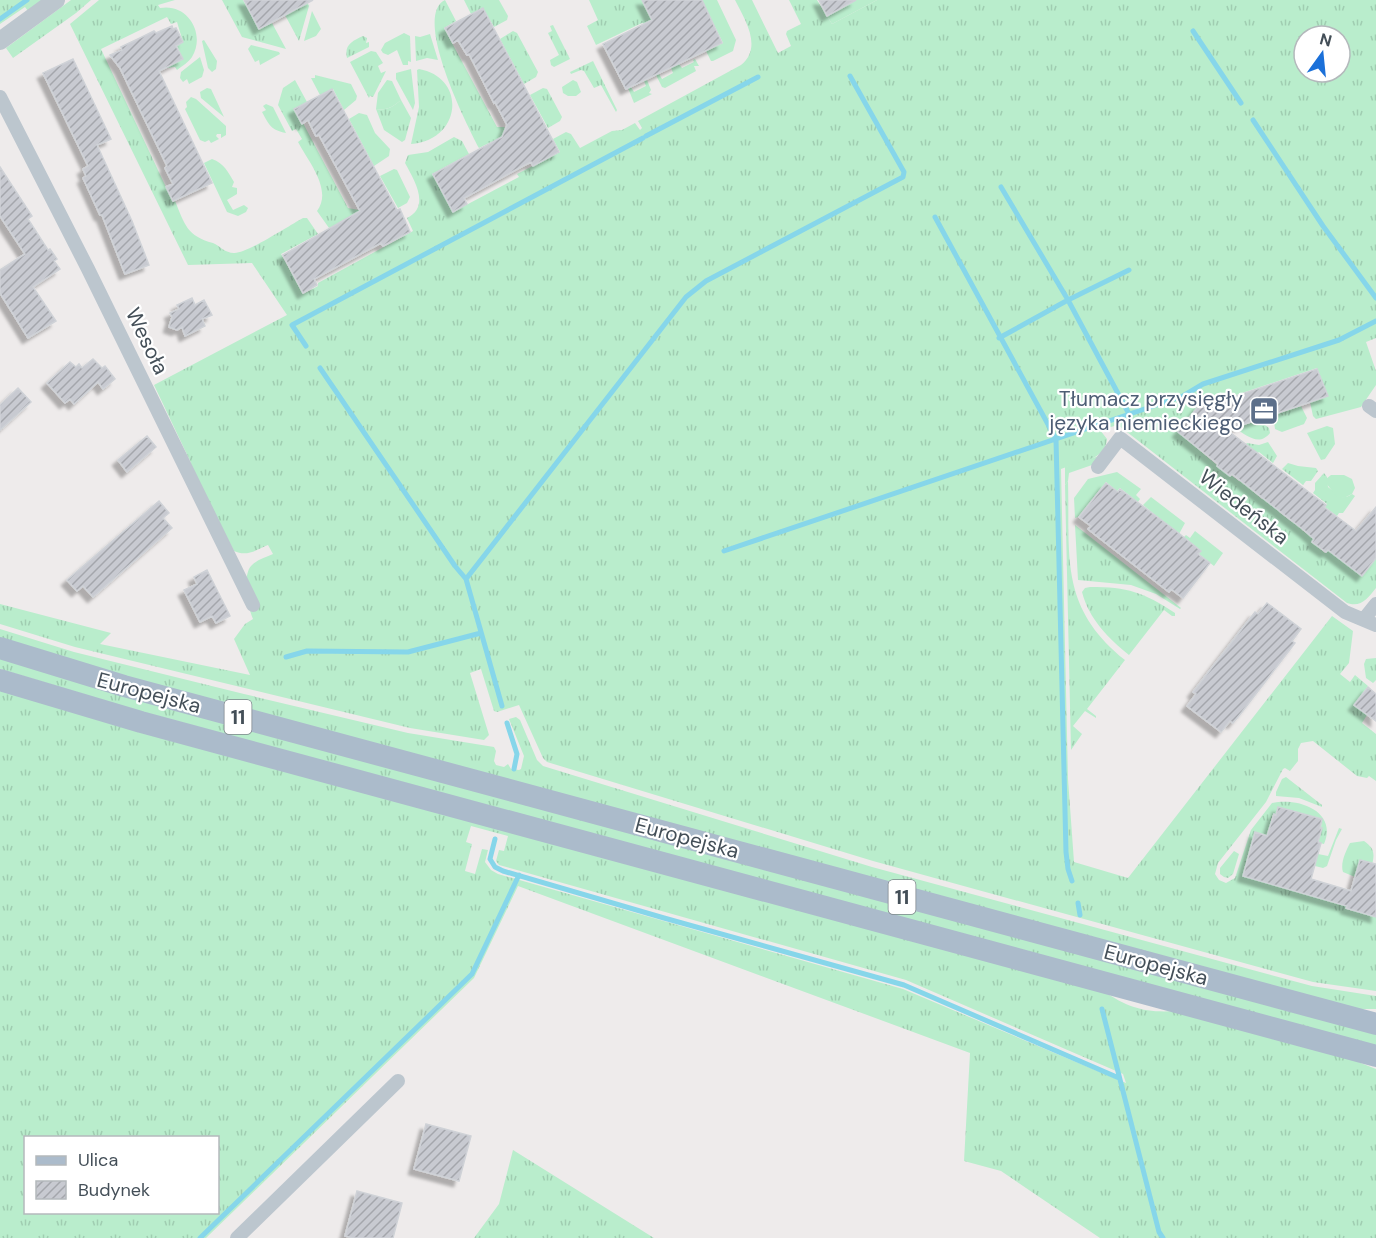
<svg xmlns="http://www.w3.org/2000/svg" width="1376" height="1238" viewBox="0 0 1376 1238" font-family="'DM Sans',sans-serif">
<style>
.grass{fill:url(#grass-tufts);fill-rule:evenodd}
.garden{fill:#b9edcc}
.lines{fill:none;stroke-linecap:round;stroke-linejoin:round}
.stream{stroke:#86d6ea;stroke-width:5}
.building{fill:url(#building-hatch);stroke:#cfd2d7;stroke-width:1.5;filter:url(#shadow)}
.minor{stroke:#bcc6ce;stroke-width:14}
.tertiary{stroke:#bcc6ce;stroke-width:18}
.primary{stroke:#abbbcb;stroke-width:22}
.labels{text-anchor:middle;stroke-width:4.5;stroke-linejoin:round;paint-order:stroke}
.shield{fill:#fff;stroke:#7c848a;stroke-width:1.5}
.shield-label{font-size:20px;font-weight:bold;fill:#444f58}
.street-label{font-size:21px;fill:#444f58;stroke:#fff}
.service-label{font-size:21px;fill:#4e5e75;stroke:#fff;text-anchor:end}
</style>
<defs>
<pattern id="grass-tufts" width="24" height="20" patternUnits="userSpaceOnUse" patternTransform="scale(1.5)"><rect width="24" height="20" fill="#b9edcc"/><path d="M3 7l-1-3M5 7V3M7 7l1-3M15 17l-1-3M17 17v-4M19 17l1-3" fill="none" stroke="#a0cdb1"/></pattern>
<pattern id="building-hatch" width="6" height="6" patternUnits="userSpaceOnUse" patternTransform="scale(1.5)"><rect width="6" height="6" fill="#c8cad1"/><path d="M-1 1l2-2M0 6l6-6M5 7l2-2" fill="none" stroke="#a4a6ac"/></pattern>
<filter id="shadow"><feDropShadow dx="-5.5" dy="5.5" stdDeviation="1.5" flood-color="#0004"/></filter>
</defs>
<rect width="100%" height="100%" fill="#eeebeb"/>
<!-- grass -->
<path class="grass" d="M 0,0 L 42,0 L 28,11 L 25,7 L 0,24 Z
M 71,0 L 91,0 L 76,13 L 13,58 L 6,48 Z
M 99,0 L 175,0 L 158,5 L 160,8 C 188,3 206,34 192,57 C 189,62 182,66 177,70 L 175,67 L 165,68 L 183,59 L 177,46 L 183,42 L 177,22 L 171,24 L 167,17 L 101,49 L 173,202 L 175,201 C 185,225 187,236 213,243 C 220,246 225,253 234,253 C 246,254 290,225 303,218 L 307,218 L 318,234 L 281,254 L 303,294 L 318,286 L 318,283 L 413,231 L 407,218 C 431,206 414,180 405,163 L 408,155 L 428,152 L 454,137 L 462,141 L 469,154 L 432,174 L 453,212 L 519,177 L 517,174 L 560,152 L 553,139 L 566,132 L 571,134 L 580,148 L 612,131 L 622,130 L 635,123 L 640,130 L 642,128 L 638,121 L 741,65 C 763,47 745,20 735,0 L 752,0 L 778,53 L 791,46 L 786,34 L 787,31 L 801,24 L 789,0 L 817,0 L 832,24 L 877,0 L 1376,0 L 1376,338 L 1366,342 L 1376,371 L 1376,385 L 1361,407 L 1316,419 L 1313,416 L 1310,402 L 1328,396 L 1317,368 L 1227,398 L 1226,396 L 1213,401 L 1206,409 L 1200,404 L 1178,432 L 1230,476 L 1231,475 L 1239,481 L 1242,478 L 1251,485 L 1250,489 L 1262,499 L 1265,496 L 1281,509 L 1279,512 L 1292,522 L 1294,519 L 1304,527 L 1302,530 L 1314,539 L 1312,542 L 1325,553 L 1328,550 L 1336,556 L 1337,555 L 1362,576 L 1375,560 L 1374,558 L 1376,555 L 1376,588 C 1368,598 1361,608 1347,603 L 1118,425 L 1100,430 L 1107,439 C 1105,461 1079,462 1061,469 L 1068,779 L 1074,862 L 1128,878 L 1332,616 L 1353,631 L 1349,663 L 1340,674 L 1350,682 L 1355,675 L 1368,686 L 1354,705 L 1367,715 L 1362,723 L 1376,734 L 1376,781 L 1369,776 L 1367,778 L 1357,776 L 1313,741 L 1301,743 L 1298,749 L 1298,761 L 1290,771 L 1285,768 L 1283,769 L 1266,802 L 1218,863 L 1215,874 L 1219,880 L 1226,883 L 1235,878 L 1251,830 L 1272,803 C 1298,797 1338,811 1324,844 L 1316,842 L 1318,835 L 1320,835 L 1322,819 L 1278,807 L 1276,814 L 1273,814 L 1271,821 L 1274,822 L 1270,836 L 1255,832 L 1243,876 L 1346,906 L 1346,909 L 1353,911 L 1354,908 L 1374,917 L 1376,915 L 1376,991 L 1313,982 L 873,861 L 547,762 L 543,758 L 519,705 L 497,712 L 494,711 L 481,669 L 470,673 L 489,735 L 484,740 L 410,728 L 75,647 L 0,624 L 0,604 L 111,633 L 100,644 L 250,675 L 234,639 L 245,624 L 253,619 C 248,608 242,576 251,566 C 256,560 266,557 273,554 L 268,545 C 256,550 247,557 234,551 L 191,468 L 191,463 L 154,385 L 287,315 L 252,263 L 188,265 L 70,24 ZM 1304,36 L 1340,36 L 1340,72 L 1304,72 Z
M 222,0 L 243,0 L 259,29 L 272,23 L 286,49 L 242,37 Z
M 293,0 L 306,0 L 309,6 L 299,41 L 285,15 L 298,8 Z
M 445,0 L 456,21 L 444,28 L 497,127 L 504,127 L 509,135 L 492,144 L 491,142 L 479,148 C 467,125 412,16 445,0 Z
M 464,0 L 499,0 L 508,16 L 507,20 L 494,27 L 483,8 L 471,14 Z
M 589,0 L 642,0 L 645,7 L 660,12 L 652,26 L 642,23 L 596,45 L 587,26 L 598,20 Z
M 553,25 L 570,59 L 554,67 L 551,65 L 550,60 L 559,55 L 548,33 L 552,31 L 550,26 Z
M 513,31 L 517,33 L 538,72 L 536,77 L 524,84 L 500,39 Z
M 430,34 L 438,60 L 427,58 L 416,61 L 415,36 L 420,37 Z
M 363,36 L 367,38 L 366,43 L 369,42 L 369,47 L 347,58 C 344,45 352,41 363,36 Z
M 371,51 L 376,52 L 383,63 L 378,66 L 381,73 L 386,71 L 373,97 L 370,96 L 369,98 L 350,62 Z
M 593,61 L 617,110 L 616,112 L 601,85 L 594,88 L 584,71 L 581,70 L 571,74 L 570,72 Z
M 419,69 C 468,78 461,141 411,144 L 419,107 L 417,70 Z
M 295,80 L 307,102 L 303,123 L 348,208 L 359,210 L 364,220 L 342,224 L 341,222 L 329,228 L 317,211 C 333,190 308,161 298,142 L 302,139 L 296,129 L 292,131 L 278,105 L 283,88 Z
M 543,88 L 547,89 L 562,117 L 560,121 L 548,128 L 530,95 Z
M 401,100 L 411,118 L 405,140 L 402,142 L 384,130 L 376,109 C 386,111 393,107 401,100 Z
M 1301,406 L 1307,418 L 1304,424 L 1282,432 L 1275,429 L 1273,415 Z
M 1263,419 L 1265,425 L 1269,428 L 1270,433 C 1259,447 1246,435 1235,428 Z
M 1327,426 L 1333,428 L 1335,444 L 1325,459 L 1321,460 L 1307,433 Z
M 1268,442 L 1277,456 L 1273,463 L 1259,452 L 1257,454 L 1245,446 L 1247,443 L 1259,445 Z
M 1288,463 L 1298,466 L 1316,468 L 1318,471 L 1311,481 L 1306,481 L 1303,485 L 1282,469 Z
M 1324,473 L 1327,477 L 1328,487 C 1337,493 1340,502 1352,494 L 1355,496 L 1343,513 L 1339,513 L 1337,516 L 1325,507 L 1327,504 L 1313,493 L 1315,490 L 1315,483 Z
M 1068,481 C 1070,557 1059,607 1125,660 L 1087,709 L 1096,716 L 1096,718 L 1085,711 L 1073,726 L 1082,734 L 1071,750 L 1065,485 Z
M 1075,525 L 1181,608 L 1180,609 L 1156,594 L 1131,585 L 1078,580 Z
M 1090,587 C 1128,587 1143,592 1175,613 L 1175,616 L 1172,616 L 1164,610 L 1129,655 C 1108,638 1089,619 1082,592 L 1085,588 Z
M 0,629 L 74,652 L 244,694 L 408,733 L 494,747 L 496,751 L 494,761 L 496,765 L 504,767 L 508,764 L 511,769 L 519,770 L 521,769 L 524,756 L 509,719 L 516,717 L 520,720 L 537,760 L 543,766 L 872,867 L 1312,986 L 1376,996 L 1376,1009 L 1353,1009 L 142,681 L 0,639 Z
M 0,658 L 1376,1034 L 1376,1046 L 136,710 L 0,669 Z
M 1376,658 L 1376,680 L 1373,683 L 1366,678 L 1364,664 L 1366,659 Z
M 0,689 L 1103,991 C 1129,1008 1145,1013 1176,1011 L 1338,1054 L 1376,1069 L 1376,1238 L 1100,1238 L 1001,1171 L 964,1161 L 970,1053 L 518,886 L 474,978 L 206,1238 L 0,1238 ZM 471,826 L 508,836 L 504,851 L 499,850 L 496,861 L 499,865 L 906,980 L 1123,1074 L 1126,1083 L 903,989 L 498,874 L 491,870 L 485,862 L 488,850 L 482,849 L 475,874 L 465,871 L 472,844 L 466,842 ZM 26,1138 L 218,1138 L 218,1212 L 26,1212 Z
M 1286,777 L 1322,805 L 1322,807 L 1299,798 L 1276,796 L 1276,792 L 1282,779 Z
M 1364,841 C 1374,848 1375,853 1372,865 L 1360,860 L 1355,877 L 1343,872 C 1340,863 1346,851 1350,843 Z
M 1234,851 L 1239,854 L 1233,874 L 1228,878 L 1224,877 L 1220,874 L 1220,868 Z
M 513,1150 L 654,1238 L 474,1238 L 499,1204 Z"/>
<!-- garden -->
<path class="garden" d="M 702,0 L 717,0 L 736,40 L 733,51 L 713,61 L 711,61 L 706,51 L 723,43 Z
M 856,0 L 877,0 L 832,24 L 827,16 Z
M 312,11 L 321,29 L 316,36 L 304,41 Z
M 404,33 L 410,36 L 411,62 L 408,61 L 408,65 L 403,65 L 397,50 L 388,55 L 383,53 L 381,50 L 385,43 Z
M 204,40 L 217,61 L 216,69 L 212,72 L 208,68 L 202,41 Z
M 251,45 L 279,52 L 280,54 L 260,65 L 259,60 L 255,62 L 248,49 Z
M 200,57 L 204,70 L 202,77 L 189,84 L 187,79 L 183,82 L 180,78 L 181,72 Z
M 695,59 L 699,66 L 694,66 L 696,71 L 665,88 L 662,87 L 656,75 L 659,74 L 662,79 L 673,73 L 671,68 L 679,64 L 682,68 L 694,62 L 693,60 Z
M 411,69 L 415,103 L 413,110 L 396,79 L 396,73 Z
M 315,75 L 351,84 L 357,96 L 356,100 L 344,110 L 333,89 L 320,95 L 311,78 L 315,78 Z
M 387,80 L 392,81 L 401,100 C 393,107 386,111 376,109 L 378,93 Z
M 573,80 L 577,82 L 581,92 L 576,96 L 568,96 L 563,93 L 562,87 Z
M 647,80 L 651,90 L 649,93 L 652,94 L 634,103 L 628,88 L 631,87 L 634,92 L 646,86 L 644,81 Z
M 207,88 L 211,89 L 224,117 L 201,98 L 200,92 Z
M 191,97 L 196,99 L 226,126 L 226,135 L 221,138 L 221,134 L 217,134 L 216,136 L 219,139 L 211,143 L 209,140 L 205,142 L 200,140 L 185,109 L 187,107 L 186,102 Z
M 266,104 L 273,107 L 286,133 C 271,130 269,125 262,112 L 266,110 L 263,106 Z
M 359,113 L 367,115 L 375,133 L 390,149 L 389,156 L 374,166 L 349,119 Z
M 212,159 C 224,163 228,172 234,182 L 232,187 L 237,188 L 237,194 L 227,200 L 233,210 L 244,205 L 248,208 L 246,212 L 238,216 L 227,212 L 204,163 Z
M 394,169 L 397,170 L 410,197 L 407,203 L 398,208 L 380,176 Z
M 1099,456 L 1092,465 L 1069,473 L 1068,481 L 1065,485 L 1065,467 Z
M 1117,472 L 1141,489 L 1136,495 L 1140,499 L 1138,502 L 1120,488 L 1117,491 L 1106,482 L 1078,517 L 1075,518 L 1074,498 L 1088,479 Z
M 1331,475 L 1344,475 L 1352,479 L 1355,488 L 1352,494 L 1344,498 L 1336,496 L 1326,483 L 1326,479 Z
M 1151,497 L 1185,523 L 1179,534 L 1143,505 Z
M 1195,531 L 1223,553 L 1214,566 L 1199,554 L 1201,551 L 1184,537 L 1186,535 L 1190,538 Z
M 1339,828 L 1342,829 L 1336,840 L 1327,866 L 1323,868 L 1315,866 L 1318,854 L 1328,856 Z"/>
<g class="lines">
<!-- stream -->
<path class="stream" d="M 0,19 L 27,0
M 1193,31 L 1241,103
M 1253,120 L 1323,226 L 1376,298
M 646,136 L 758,77
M 1001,187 L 1068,300 L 1129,414
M 935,217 L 1056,439 L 1066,852 L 1068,869 L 1072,881
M 999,338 L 1068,300 L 1129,270
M 306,346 L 292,325 L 643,138
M 320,368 L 455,566 L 466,579 L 502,706
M 724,551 L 1183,396 L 1203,384 L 1339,340 L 1376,321
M 466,579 L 686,297 L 706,281 L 903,177 L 904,172 L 850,76
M 286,657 L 307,651 L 408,652 L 481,633
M 507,723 L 517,754 L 514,769
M 495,839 L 490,859 L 495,867 L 503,871 L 664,918 L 904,985 L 1119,1078
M 1078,903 L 1080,915
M 1102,1009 L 1159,1232 L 1163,1238
M 200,1238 L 472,974 L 519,875"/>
</g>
<!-- building -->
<path class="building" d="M 244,0 L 313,0 L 259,29 Z
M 642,0 L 702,0 L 722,43 L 626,89 L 603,44 L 652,20 Z
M 819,0 L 856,0 L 827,16 Z
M 483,8 L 559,152 L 533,166 L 531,162 L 523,166 L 464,198 L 467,204 L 453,212 L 433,174 L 502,137 L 507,125 L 495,102 L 494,103 L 469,54 L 467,55 L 458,40 L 453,43 L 445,28 Z
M 172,26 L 173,29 L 176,28 L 183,42 L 176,46 L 183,59 L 159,71 L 212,183 L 173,201 L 166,187 L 173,184 L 165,168 L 167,166 L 120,68 L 110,55 L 122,50 L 121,47 L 140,38 L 154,31 L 156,33 Z
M 73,59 L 111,139 L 97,145 L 132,221 L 149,265 L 125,274 L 102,215 L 100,215 L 83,178 L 86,176 L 83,169 L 88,166 L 43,73 Z
M 332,89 L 397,210 L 400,209 L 410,232 L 383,246 L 381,243 L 314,279 L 317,285 L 303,293 L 283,255 L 360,211 L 319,135 L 316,136 L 308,120 L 302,124 L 294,109 Z
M 0,167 L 32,216 L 28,219 L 48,250 L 50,249 L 57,259 L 54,261 L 60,269 L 33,287 L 56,321 L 28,338 L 0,293 L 0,270 L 25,254 L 0,216 Z
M 192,298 L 195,305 L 204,300 L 212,315 L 202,319 L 205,326 L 185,336 L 182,327 L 177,330 L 169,327 L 172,317 L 170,313 L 179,309 L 177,305 Z
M 93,359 L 102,368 L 105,366 L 115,379 L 103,389 L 98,382 L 74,404 L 70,399 L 65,403 L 47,383 L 70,362 L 76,367 L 79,364 L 82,368 Z
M 1317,369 L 1328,396 L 1227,430 L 1310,493 L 1326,505 L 1324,507 L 1356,531 L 1376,507 L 1376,558 L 1362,576 L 1328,550 L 1326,552 L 1312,542 L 1314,539 L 1305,531 L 1232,474 L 1230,476 L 1217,466 L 1218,464 L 1178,432 L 1200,404 L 1206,409 L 1213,401 L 1226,396 L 1227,399 Z
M 18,388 L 31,402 L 0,430 L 0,405 Z
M 147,436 L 156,447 L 127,472 L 118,460 Z
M 1106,483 L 1118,492 L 1120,489 L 1176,531 L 1201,551 L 1198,554 L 1210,563 L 1183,598 L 1171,589 L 1169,592 L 1098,537 L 1088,529 L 1091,526 L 1079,517 Z
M 159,501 L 169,513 L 163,518 L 172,528 L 93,597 L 83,586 L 77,591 L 67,580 Z
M 207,570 L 230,616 L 216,623 L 212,616 L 200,622 L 184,590 L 197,584 L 194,577 Z
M 1267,603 L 1301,629 L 1292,641 L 1295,643 L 1242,712 L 1233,723 L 1230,721 L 1221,732 L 1187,706 L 1196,694 L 1193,692 L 1255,612 L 1258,614 Z
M 1368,687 L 1376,694 L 1376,721 L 1354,705 Z
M 1278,807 L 1322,819 L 1320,828 L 1322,828 L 1318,842 L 1321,843 L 1311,879 L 1351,891 L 1360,860 L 1376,864 L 1376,917 L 1346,908 L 1347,906 L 1243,876 L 1255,832 L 1267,836 L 1274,814 L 1276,815 Z
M 426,1124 L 471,1136 L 459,1181 L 414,1169 Z
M 357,1191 L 402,1203 L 393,1238 L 353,1238 L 345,1236 Z"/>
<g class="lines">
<!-- minor -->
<path class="minor" d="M 0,97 L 88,269 L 253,605
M 1369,406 L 1376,411
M 1098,467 L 1120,438 L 1345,612 L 1376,625
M 1364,619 L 1376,604
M 237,1238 L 398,1081"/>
<!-- tertiary -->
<path class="tertiary" d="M 0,41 L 56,0"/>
<!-- primary -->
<path class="primary" d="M 0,648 L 124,686 L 1376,1024
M 0,680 L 141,722 L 1376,1056"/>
</g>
<!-- icons -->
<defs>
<g id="office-square" transform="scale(1.5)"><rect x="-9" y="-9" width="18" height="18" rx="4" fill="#5c6f8a" stroke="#fff"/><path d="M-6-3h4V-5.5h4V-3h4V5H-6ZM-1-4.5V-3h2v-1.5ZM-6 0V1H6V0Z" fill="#fff"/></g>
</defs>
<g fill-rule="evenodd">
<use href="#office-square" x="1264" y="411"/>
</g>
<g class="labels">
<!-- shield labels -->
<g class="shield">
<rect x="224.5" y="700" width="27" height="34" rx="4.5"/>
<rect x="888.5" y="880" width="27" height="34" rx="4.5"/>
</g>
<g class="shield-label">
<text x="238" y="724">11</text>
<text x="902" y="904">11</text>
</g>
<!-- street labels -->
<g class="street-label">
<text transform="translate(147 341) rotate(64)" y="7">Wesoła</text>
<text transform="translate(1244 507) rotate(38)" y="7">Wiedeńska</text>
<text transform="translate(149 693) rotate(15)" y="7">Europejska</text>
<text transform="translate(687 838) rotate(15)" y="7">Europejska</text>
<text transform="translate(1156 965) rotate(15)" y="7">Europejska</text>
</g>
<!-- service labels -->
<g class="service-label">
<text x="1243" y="406">Tłumacz przysięgły<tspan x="1243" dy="24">języka niemieckiego</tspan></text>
</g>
</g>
<!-- legend -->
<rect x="24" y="1136" width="195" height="78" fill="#ffffff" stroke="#b4b9bc" stroke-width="1.5"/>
<rect x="36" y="1156" width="30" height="9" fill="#abbbcb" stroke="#b4b9bc" stroke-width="1.5"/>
<text x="78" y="1166" font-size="18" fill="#444f58">Ulica</text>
<rect x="36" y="1181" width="30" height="18" fill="url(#building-hatch)" stroke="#b4b9bc" stroke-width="1.5"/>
<text x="78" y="1196" font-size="18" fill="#444f58">Budynek</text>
<!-- north arrow -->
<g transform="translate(1322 54) rotate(15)"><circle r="28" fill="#ffffff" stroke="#b4b9bc" stroke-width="1.5"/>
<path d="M0-4.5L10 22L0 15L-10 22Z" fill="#1b70d9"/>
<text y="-9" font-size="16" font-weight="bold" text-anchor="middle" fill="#444f58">N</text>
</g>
</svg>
